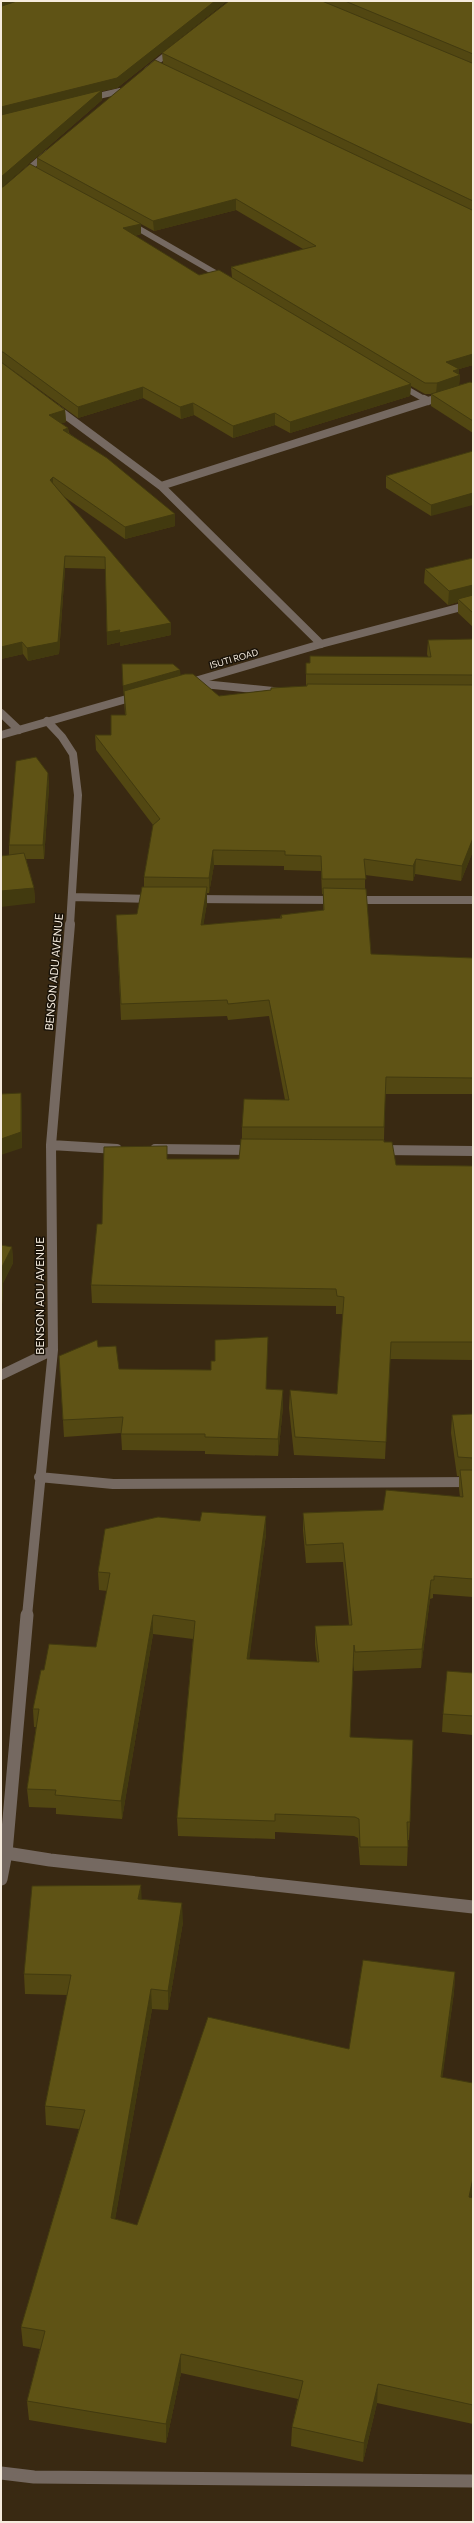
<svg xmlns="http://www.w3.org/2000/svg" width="474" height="2523" viewBox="0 0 474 2523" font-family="Commissioner,sans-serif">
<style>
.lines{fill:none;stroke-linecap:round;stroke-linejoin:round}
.minor-far3{stroke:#756961;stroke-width:6}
.minor-far2{stroke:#756961;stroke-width:8}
.minor-far1{stroke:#756961;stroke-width:10}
.minor{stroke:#756961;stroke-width:13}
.tertiary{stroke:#756961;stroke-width:8}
.wall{fill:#524712;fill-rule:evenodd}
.shaded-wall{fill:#423a0f}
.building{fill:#5f5315;stroke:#423a0f}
.labels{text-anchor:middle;stroke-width:3;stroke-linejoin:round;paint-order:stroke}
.far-street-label{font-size:9px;fill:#f5ebdd;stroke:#1a1309}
.street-label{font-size:11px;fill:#f5ebdd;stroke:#1a1309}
</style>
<rect width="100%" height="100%" fill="#392912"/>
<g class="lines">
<!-- minor-far3 -->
<path class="minor-far3" d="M 147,70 L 172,50
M 90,98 L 120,91
M 23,174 L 47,153
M 129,223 L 224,278
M 398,384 L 426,400"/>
<!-- minor-far2 -->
<path class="minor-far2" d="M 424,399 L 428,401
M 56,408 L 161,486 L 321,644
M 161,486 L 431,400
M 193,683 L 283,692
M 1,713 L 19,730
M 47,721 L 62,737 L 73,754 L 78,795 L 70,925
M 72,897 L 152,899
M 194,899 L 336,900
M 354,900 L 473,900"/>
<!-- minor-far1 -->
<path class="minor-far1" d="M 51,1145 L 117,1149
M 155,1149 L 253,1150
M 381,1150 L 473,1151
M 1,1375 L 53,1350
M 39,1477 L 113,1484 L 473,1482
M 27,1616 L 53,1350 L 51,1145 L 70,924"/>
<!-- minor -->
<path class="minor" d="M 6,1853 L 50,1860 L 473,1907
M 1,1879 L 6,1853 L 27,1615
M 1,2473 L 34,2477 L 473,2481"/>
<!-- tertiary -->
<path class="tertiary" d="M 188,683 L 321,644 L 473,604
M 1,735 L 137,696"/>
</g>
<!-- wall -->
<path class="wall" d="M 1,1 L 227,1 L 117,88 L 102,91 L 102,100 L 2,187 L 37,168 L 37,158 L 163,63 L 162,53 L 323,1 L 473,1 L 473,365 L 459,369 L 459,375 L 460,375 L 459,385 L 473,383 L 473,433 L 431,406 L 431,394 L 433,394 L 425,394 L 411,386 L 410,396 L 290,433 L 275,425 L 233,438 L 194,415 L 181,419 L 143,398 L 78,418 L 3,363 L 65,410 L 66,422 L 61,423 L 68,428 L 69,433 L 175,514 L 175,526 L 125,539 L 63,496 L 171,635 L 120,646 L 120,642 L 107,645 L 106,569 L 65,568 L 59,654 L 28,661 L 23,654 L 1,659 ZM 236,210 L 303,249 L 231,267 L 232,278 L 199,275 L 135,236 L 141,234 L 141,224 L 154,231 Z
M 473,451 L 431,516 L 386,488 L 386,476 Z
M 473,558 L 473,627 L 458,613 L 458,602 L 448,605 L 424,583 L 425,569 Z
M 473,634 L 473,851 L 461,881 L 415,874 L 413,881 L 365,875 L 365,888 L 371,954 L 473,958 L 473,1094 L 385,1094 L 384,1140 L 384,1142 L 396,1165 L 473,1166 L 473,1360 L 390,1359 L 385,1459 L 294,1455 L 289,1408 L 290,1390 L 337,1394 L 343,1314 L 336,1314 L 336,1306 L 92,1303 L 91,1285 L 102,1224 L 167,1159 L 239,1159 L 242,1139 L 242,1127 L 285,1100 L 269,1016 L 228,1020 L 227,1016 L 121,1020 L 116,915 L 137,914 L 144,887 L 144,877 L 153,825 L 96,750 L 95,735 L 111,735 L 125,715 L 122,664 L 181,675 L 219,696 L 271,690 L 271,688 L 306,686 L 306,663 L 428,657 L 427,654 L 428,640 L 473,639 ZM 214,865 L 284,866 L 284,870 L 321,871 L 322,894 L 323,894 L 323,910 L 281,915 L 280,918 L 203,925 L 207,903 L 207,893 L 209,893 Z
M 48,773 L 49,787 L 44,859 L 26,859 L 34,888 L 35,903 L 9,855 L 9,845 Z
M 1,1245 L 12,1247 L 13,1263 L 3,1283 L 2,1305 L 1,1305 Z
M 98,1347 L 119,1369 L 211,1370 L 267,1389 L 283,1407 L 278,1456 L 205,1454 L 205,1451 L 122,1450 L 121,1433 L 64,1437 L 59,1356 Z
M 473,1414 L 473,1597 L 433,1594 L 433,1598 L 430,1599 L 421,1668 L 354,1671 L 353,1663 L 350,1737 L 410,1822 L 409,1840 L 408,1840 L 407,1866 L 360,1865 L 358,1838 L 354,1836 L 275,1832 L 275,1839 L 178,1836 L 177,1818 L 193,1639 L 153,1634 L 122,1819 L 56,1814 L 56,1808 L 29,1807 L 27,1789 L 36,1727 L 34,1727 L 33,1709 L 44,1670 L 96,1647 L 107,1591 L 99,1590 L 98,1572 L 200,1521 L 266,1516 L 266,1534 L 249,1659 L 317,1662 L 315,1645 L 315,1626 L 349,1625 L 343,1562 L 306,1563 L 303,1531 L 303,1513 L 383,1510 L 460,1497 L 459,1489 L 459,1476 L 457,1476 L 451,1433 L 452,1415 Z
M 473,1673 L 473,1735 L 442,1732 L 443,1714 Z
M 141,1885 L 141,1899 L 183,1922 L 168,2010 L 152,2009 L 115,2219 L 137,2225 L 349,2049 L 455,1972 L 454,1992 L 442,2077 L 471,2198 L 473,2198 L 473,2424 L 377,2403 L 363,2462 L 291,2446 L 292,2427 L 298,2399 L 181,2373 L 166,2443 L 29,2420 L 27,2401 L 40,2349 L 23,2346 L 21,2327 L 79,2129 L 46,2125 L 45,2106 L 67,1995 L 25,1994 L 24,1974 Z"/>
<!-- shaded-wall -->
<path class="shaded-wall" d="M 1,1 L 19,1 L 1,6 Z
M 215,1 L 227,1 L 117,88 L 102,91 L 102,100 L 1,188 L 1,107 Z
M 236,199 L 236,210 L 154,231 L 153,221 Z
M 141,224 L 141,234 L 123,239 L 123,228 Z
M 473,354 L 473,365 L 459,369 L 459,376 L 460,375 L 459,387 L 436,394 L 437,383 L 446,362 Z
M 411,384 L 410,396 L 290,433 L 290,422 Z
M 143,387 L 143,398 L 78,418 L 78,407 Z
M 193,403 L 194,415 L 181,419 L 180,407 Z
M 65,410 L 66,422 L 50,427 L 49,415 Z
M 275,413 L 275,425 L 233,438 L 233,426 Z
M 68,428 L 69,440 L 63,430 Z
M 53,477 L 53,489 L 50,480 Z
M 473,493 L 473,505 L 431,516 L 431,505 Z
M 175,514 L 175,526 L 125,539 L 125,527 Z
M 65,556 L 65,568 L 59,654 L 28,661 L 27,648 Z
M 472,585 L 472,599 L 458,599 L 458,602 L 448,605 L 449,591 Z
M 171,623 L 171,635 L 120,646 L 120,642 L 107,645 L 107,632 L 120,630 Z
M 22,642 L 23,654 L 1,659 L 1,647 Z
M 180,670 L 181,678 L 124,695 L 123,686 Z
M 48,773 L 49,787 L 44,859 L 43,845 Z
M 473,838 L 473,851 L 461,881 L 462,866 Z
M 213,850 L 214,865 L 209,893 L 209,878 Z
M 416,859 L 415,874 L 413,881 L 413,866 Z
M 207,887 L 207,903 L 201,941 L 201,925 Z
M 34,888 L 35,903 L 1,907 L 1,891 Z
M 21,1093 L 22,1109 L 22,1148 L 1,1155 L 1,1139 Z
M 12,1247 L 13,1263 L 3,1283 L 2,1305 L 1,1289 L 2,1267 Z
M 283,1390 L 283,1407 L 278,1456 L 278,1439 Z
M 266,1516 L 266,1534 L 247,1677 L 247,1659 Z
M 431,1580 L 430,1599 L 421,1668 L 422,1649 Z
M 153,1615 L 153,1634 L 122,1819 L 121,1801 Z
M 141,1885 L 142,1905 L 138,1899 Z
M 182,1903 L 183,1922 L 168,2010 L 168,1991 Z
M 455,1972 L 454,1992 L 440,2096 L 441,2077 Z
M 151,1989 L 152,2009 L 112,2237 L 111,2218 Z
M 473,2178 L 473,2189 L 467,2216 L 469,2197 Z
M 181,2354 L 181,2373 L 166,2443 L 166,2424 Z
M 378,2384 L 377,2403 L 363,2462 L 364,2443 Z"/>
<!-- building -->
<path class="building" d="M 17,1 L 215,1 L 117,78 L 1,107 L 1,5 L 2,6 Z
M 229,1 L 322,1 L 472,63 L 473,63 L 473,201 L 162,53 Z
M 345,1 L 473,1 L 473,54 Z
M 155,60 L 472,210 L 473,210 L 473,354 L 446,362 L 459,369 L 453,371 L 460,375 L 437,383 L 425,383 L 231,267 L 316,246 L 236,199 L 153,221 L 37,158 Z
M 102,90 L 1,177 L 1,115 Z
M 30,164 L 141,224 L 123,228 L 199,275 L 219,270 L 411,384 L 290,422 L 275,413 L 233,426 L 193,403 L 180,407 L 143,387 L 78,407 L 3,352 L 1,352 L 1,187 L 3,187 Z
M 1,362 L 65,410 L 49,415 L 68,428 L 63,430 L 107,458 L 175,514 L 125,527 L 53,477 L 50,480 L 171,623 L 119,633 L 120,630 L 107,632 L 105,557 L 65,556 L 58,642 L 27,648 L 22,642 L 1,647 Z
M 470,382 L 473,383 L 473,421 L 431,394 Z
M 473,451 L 473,493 L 431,505 L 386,476 Z
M 473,558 L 473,585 L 449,591 L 425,569 Z
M 473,595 L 473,613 L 458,599 Z
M 473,639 L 473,675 L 306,674 L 306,663 L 310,663 L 310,656 L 431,657 L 428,640 Z
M 122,664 L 173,664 L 180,670 L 123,686 Z
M 185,674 L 193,674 L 219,696 L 271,690 L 271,688 L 307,686 L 307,684 L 473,685 L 473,838 L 462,866 L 416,859 L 413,866 L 364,859 L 366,879 L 322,879 L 321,856 L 285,855 L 285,851 L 213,850 L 209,878 L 144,877 L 153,825 L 160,819 L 95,735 L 111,735 L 111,715 L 126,715 L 124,691 Z
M 36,757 L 48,773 L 43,845 L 9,845 L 16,761 Z
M 24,853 L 34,888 L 1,891 L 1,856 Z
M 142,887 L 207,887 L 201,925 L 282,918 L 281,915 L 324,910 L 323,888 L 366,889 L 371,954 L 473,958 L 473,1078 L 386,1077 L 384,1127 L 242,1127 L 244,1099 L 289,1100 L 269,1000 L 228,1004 L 227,1000 L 121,1004 L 116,915 L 137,914 Z
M 21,1093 L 21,1132 L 1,1139 L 1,1094 Z
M 241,1139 L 384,1140 L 384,1142 L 392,1142 L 396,1165 L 473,1166 L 473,1342 L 391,1342 L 386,1442 L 295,1437 L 290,1390 L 337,1394 L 344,1297 L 337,1296 L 336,1289 L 91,1285 L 97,1224 L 102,1224 L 104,1147 L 167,1146 L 167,1159 L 239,1159 Z
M 1,1245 L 12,1247 L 2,1267 L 1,1289 Z
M 268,1337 L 266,1389 L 283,1390 L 278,1439 L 205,1437 L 205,1434 L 121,1434 L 123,1417 L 63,1420 L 59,1356 L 97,1340 L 98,1347 L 116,1346 L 119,1369 L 211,1370 L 211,1361 L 215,1361 L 215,1340 Z
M 473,1414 L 473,1458 L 458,1457 L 452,1415 Z
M 460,1470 L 473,1470 L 473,1579 L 434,1576 L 434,1580 L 431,1580 L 422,1649 L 355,1652 L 354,1645 L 350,1737 L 413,1740 L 410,1822 L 407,1822 L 408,1847 L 360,1847 L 359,1819 L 355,1817 L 275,1814 L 275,1821 L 177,1818 L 195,1621 L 153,1615 L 121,1801 L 55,1795 L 56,1790 L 27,1789 L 39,1709 L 33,1709 L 41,1670 L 44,1670 L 49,1644 L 96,1647 L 110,1573 L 98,1572 L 105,1529 L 158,1517 L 200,1521 L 202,1512 L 266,1516 L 247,1659 L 319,1662 L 315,1626 L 352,1625 L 343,1543 L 306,1545 L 303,1513 L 383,1510 L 386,1490 L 463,1497 Z
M 447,1671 L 473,1673 L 473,1716 L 443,1714 Z
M 141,1885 L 138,1899 L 182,1903 L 168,1991 L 151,1989 L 111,2218 L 137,2225 L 208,2017 L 349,2049 L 363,1960 L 455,1972 L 441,2077 L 473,2083 L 473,2178 L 469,2197 L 473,2198 L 473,2405 L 378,2384 L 364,2443 L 292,2427 L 303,2381 L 181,2354 L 166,2424 L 27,2401 L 45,2331 L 21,2327 L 85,2110 L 45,2106 L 71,1975 L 24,1974 L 32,1886 Z"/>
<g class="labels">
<!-- far-street labels -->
<g class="far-street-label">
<text transform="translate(234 659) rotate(-16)" y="3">ISUTI ROAD</text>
</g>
<!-- street labels -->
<g class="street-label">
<text transform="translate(54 972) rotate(-85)" y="4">BENSON ADU AVENUE</text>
<text transform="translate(40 1296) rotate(-90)" y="4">BENSON ADU AVENUE</text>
</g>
</g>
<!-- border -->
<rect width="474" height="2523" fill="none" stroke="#f5ebdd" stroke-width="4"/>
</svg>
